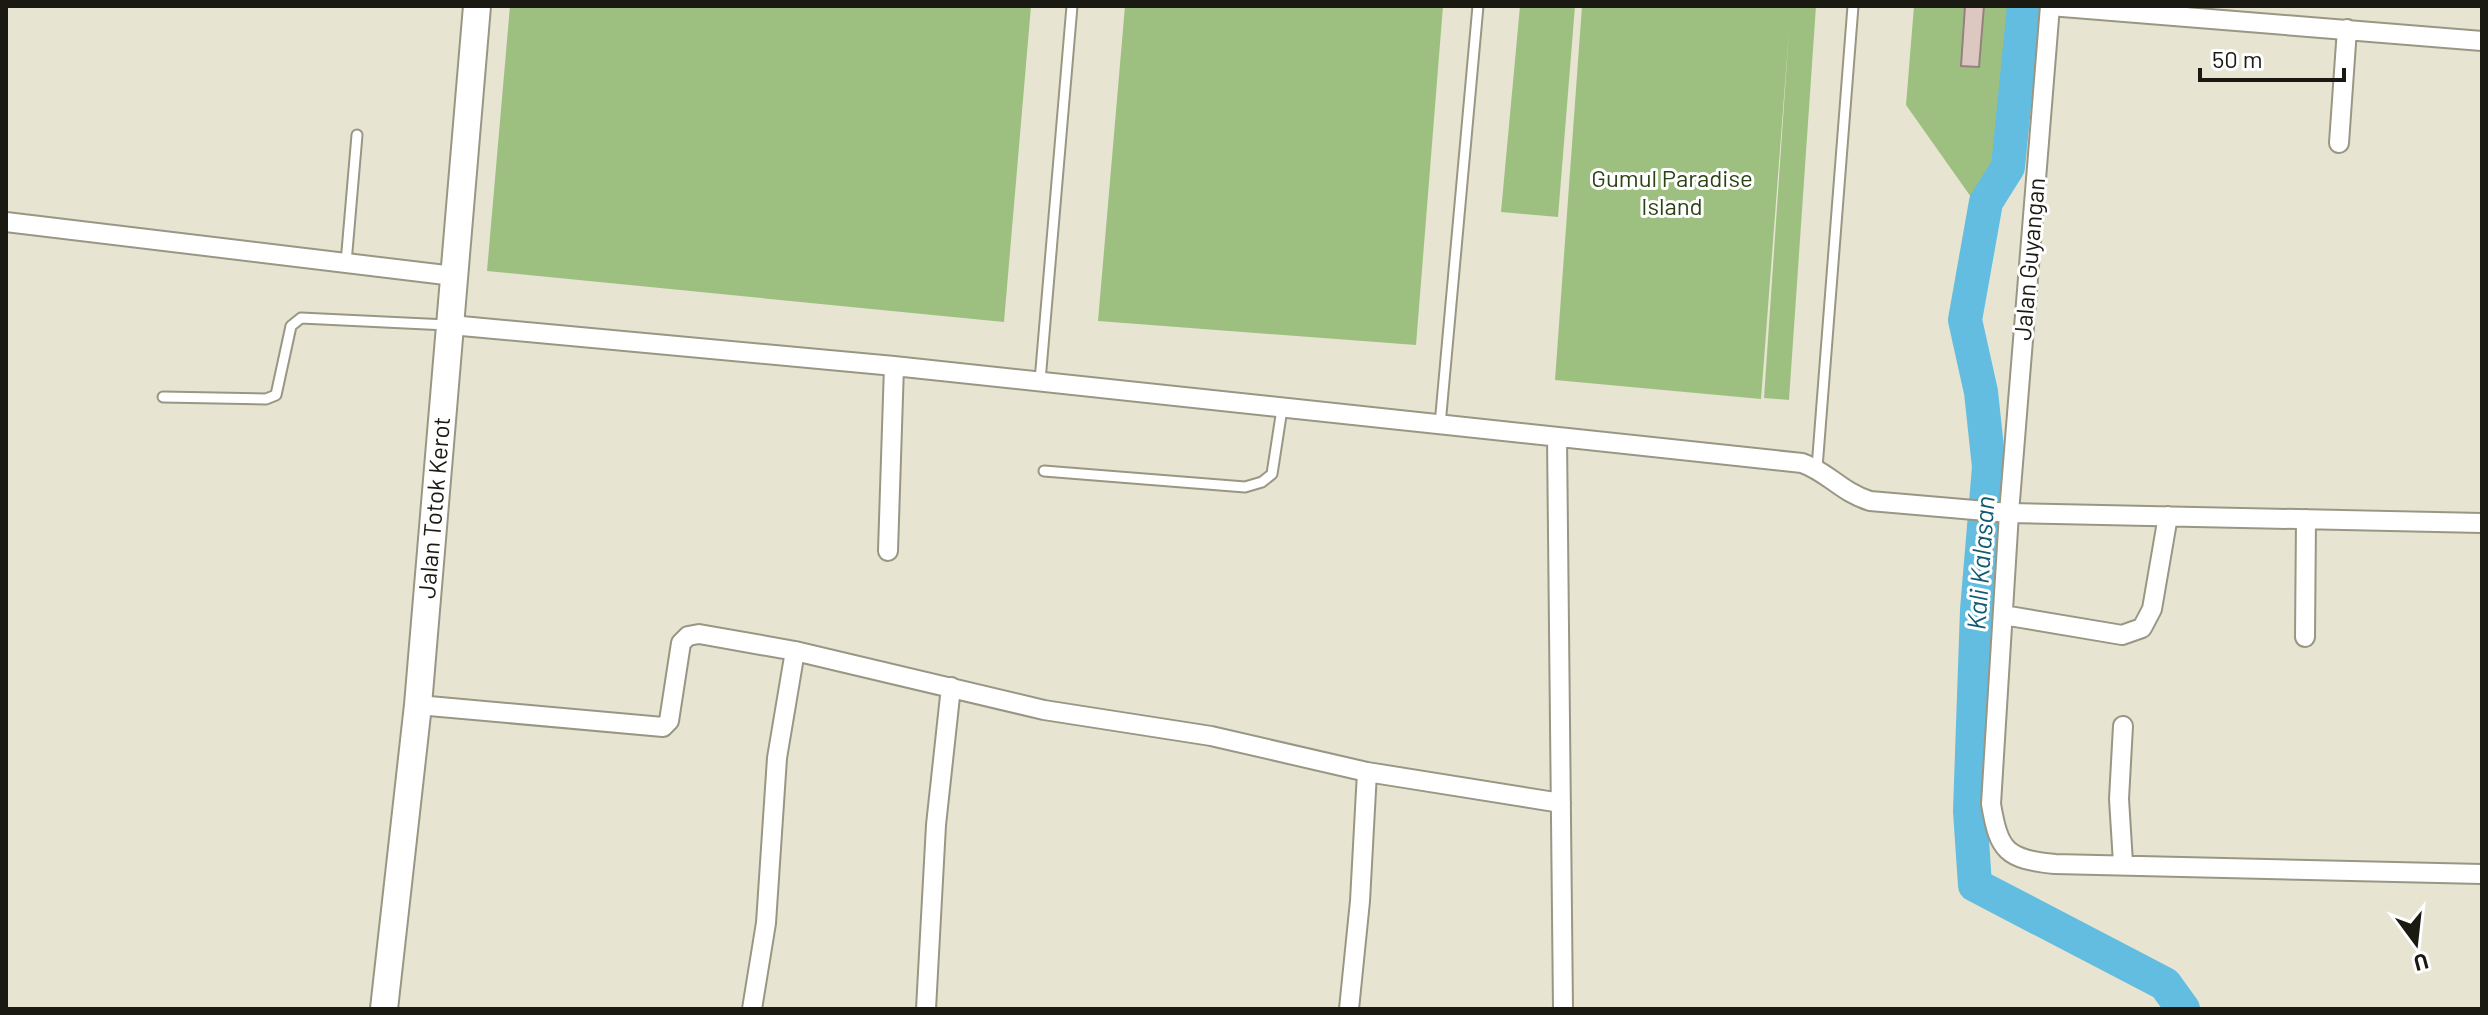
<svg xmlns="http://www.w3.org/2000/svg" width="2488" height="1015" viewBox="0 0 2488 1015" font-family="Barlow,sans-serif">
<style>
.green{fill:#9dc081}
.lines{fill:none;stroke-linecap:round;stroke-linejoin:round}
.river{stroke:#62bde0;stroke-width:34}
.building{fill:#dcc7c1;stroke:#96827d;stroke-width:2}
.lane-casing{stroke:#999684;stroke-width:13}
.street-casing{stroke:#999684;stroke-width:22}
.secondary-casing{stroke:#999684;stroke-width:30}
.lane{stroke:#fff;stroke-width:9}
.street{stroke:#fff;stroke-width:18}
.secondary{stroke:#fff;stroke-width:26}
.labels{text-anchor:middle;stroke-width:6;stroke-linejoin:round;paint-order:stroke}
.park-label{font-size:24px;fill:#2b4313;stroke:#fff}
.street-label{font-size:24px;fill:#1a1912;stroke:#fff}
.water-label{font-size:26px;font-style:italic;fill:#105b73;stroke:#fff}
</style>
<rect width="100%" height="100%" fill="#e7e4d1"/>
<!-- green -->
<path class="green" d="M 510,6 L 1031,6 L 1004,322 L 487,271 Z
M 1125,6 L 1443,6 L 1416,345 L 1098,321 Z
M 1520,6 L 1575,6 L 1558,217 L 1501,212 Z
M 1582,6 L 1816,6 L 1789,400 L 1764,398 L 1789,31 L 1761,399 L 1555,380 Z
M 1914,6 L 2015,6 L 1998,165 L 1982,193 L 1971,197 L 1906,105 Z"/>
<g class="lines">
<!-- river -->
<path class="river" d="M 2024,6 L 2008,167 L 1986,202 L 1965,320 L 1981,392 L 1989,467 L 1977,610 L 1970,811 L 1975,885 L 2165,984 L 2183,1009"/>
</g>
<!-- building -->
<path class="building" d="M 1965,6 L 1984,6 L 1979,67 L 1961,66 Z"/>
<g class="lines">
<!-- lane casing -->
<g class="lane-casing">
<path id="lane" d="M 346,263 L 357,135
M 1040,381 L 1072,6
M 163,397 L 266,399 L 276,395 L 291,326 L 301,318 L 447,325
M 1440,425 L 1478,6
M 1817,468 L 1853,6
M 1044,471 L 1245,487 L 1262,482 L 1272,474 L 1282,409"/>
</g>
<!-- street casing -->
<g class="street-casing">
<path id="street" d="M 2050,6 L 2009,513 L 1991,804 C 1999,851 2006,859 2055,864 L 2482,874
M 2050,6 L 2482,41
M 2339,143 L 2347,29
M 6,222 L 454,276
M 451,325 L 894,366 L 1802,463 C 1828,472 1841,492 1870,501 L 2009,513 L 2482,523
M 1557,437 L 1563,1009
M 888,551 L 894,366
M 2003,615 L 2122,635 L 2142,628 L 2152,609 L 2168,516
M 2305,637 L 2306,519
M 418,705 L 663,727 L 669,721 L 681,643 L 688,636 L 699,634 L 795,651 L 1044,710 L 1211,736 L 1367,772
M 2123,863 L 2119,799 L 2123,726
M 752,1009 L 766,923 L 777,758 L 795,651
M 926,1009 L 936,825 L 951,687
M 1349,1009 L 1360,901 L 1367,772 L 1561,803"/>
</g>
<!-- secondary casing -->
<g class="secondary-casing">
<g id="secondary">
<path id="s1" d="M 384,1009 L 418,705 L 477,6"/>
</g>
</g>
<!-- lane -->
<use href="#lane" class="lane"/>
<!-- street -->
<use href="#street" class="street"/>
<!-- secondary -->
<use href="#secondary" class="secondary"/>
</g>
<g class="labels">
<!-- park labels -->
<g class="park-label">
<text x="1672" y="187">Gumul Paradise<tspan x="1672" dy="28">Island</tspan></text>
</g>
<!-- street labels -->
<g class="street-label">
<text transform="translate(2030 259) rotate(-85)" y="8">Jalan Guyangan</text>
<text dy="8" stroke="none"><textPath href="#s1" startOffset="504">Jalan Totok Kerot</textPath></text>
</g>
<!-- water labels -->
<g class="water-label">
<text transform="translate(1981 563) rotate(-86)" y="9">Kali Kalasan</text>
</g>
</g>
<!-- border -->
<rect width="2488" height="1015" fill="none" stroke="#1a1912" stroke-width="16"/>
<!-- north arrow -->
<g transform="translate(2416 943) rotate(165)" stroke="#ffffff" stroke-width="6" paint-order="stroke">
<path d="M0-6L14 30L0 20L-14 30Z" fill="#1a1912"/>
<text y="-12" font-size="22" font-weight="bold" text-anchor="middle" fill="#1a1912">U</text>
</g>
<!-- scale -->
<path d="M2200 68v12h144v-12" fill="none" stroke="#1a1912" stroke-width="4"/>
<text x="2212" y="68" font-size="24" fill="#1a1912" stroke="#ffffff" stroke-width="6" paint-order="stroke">50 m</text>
</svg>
